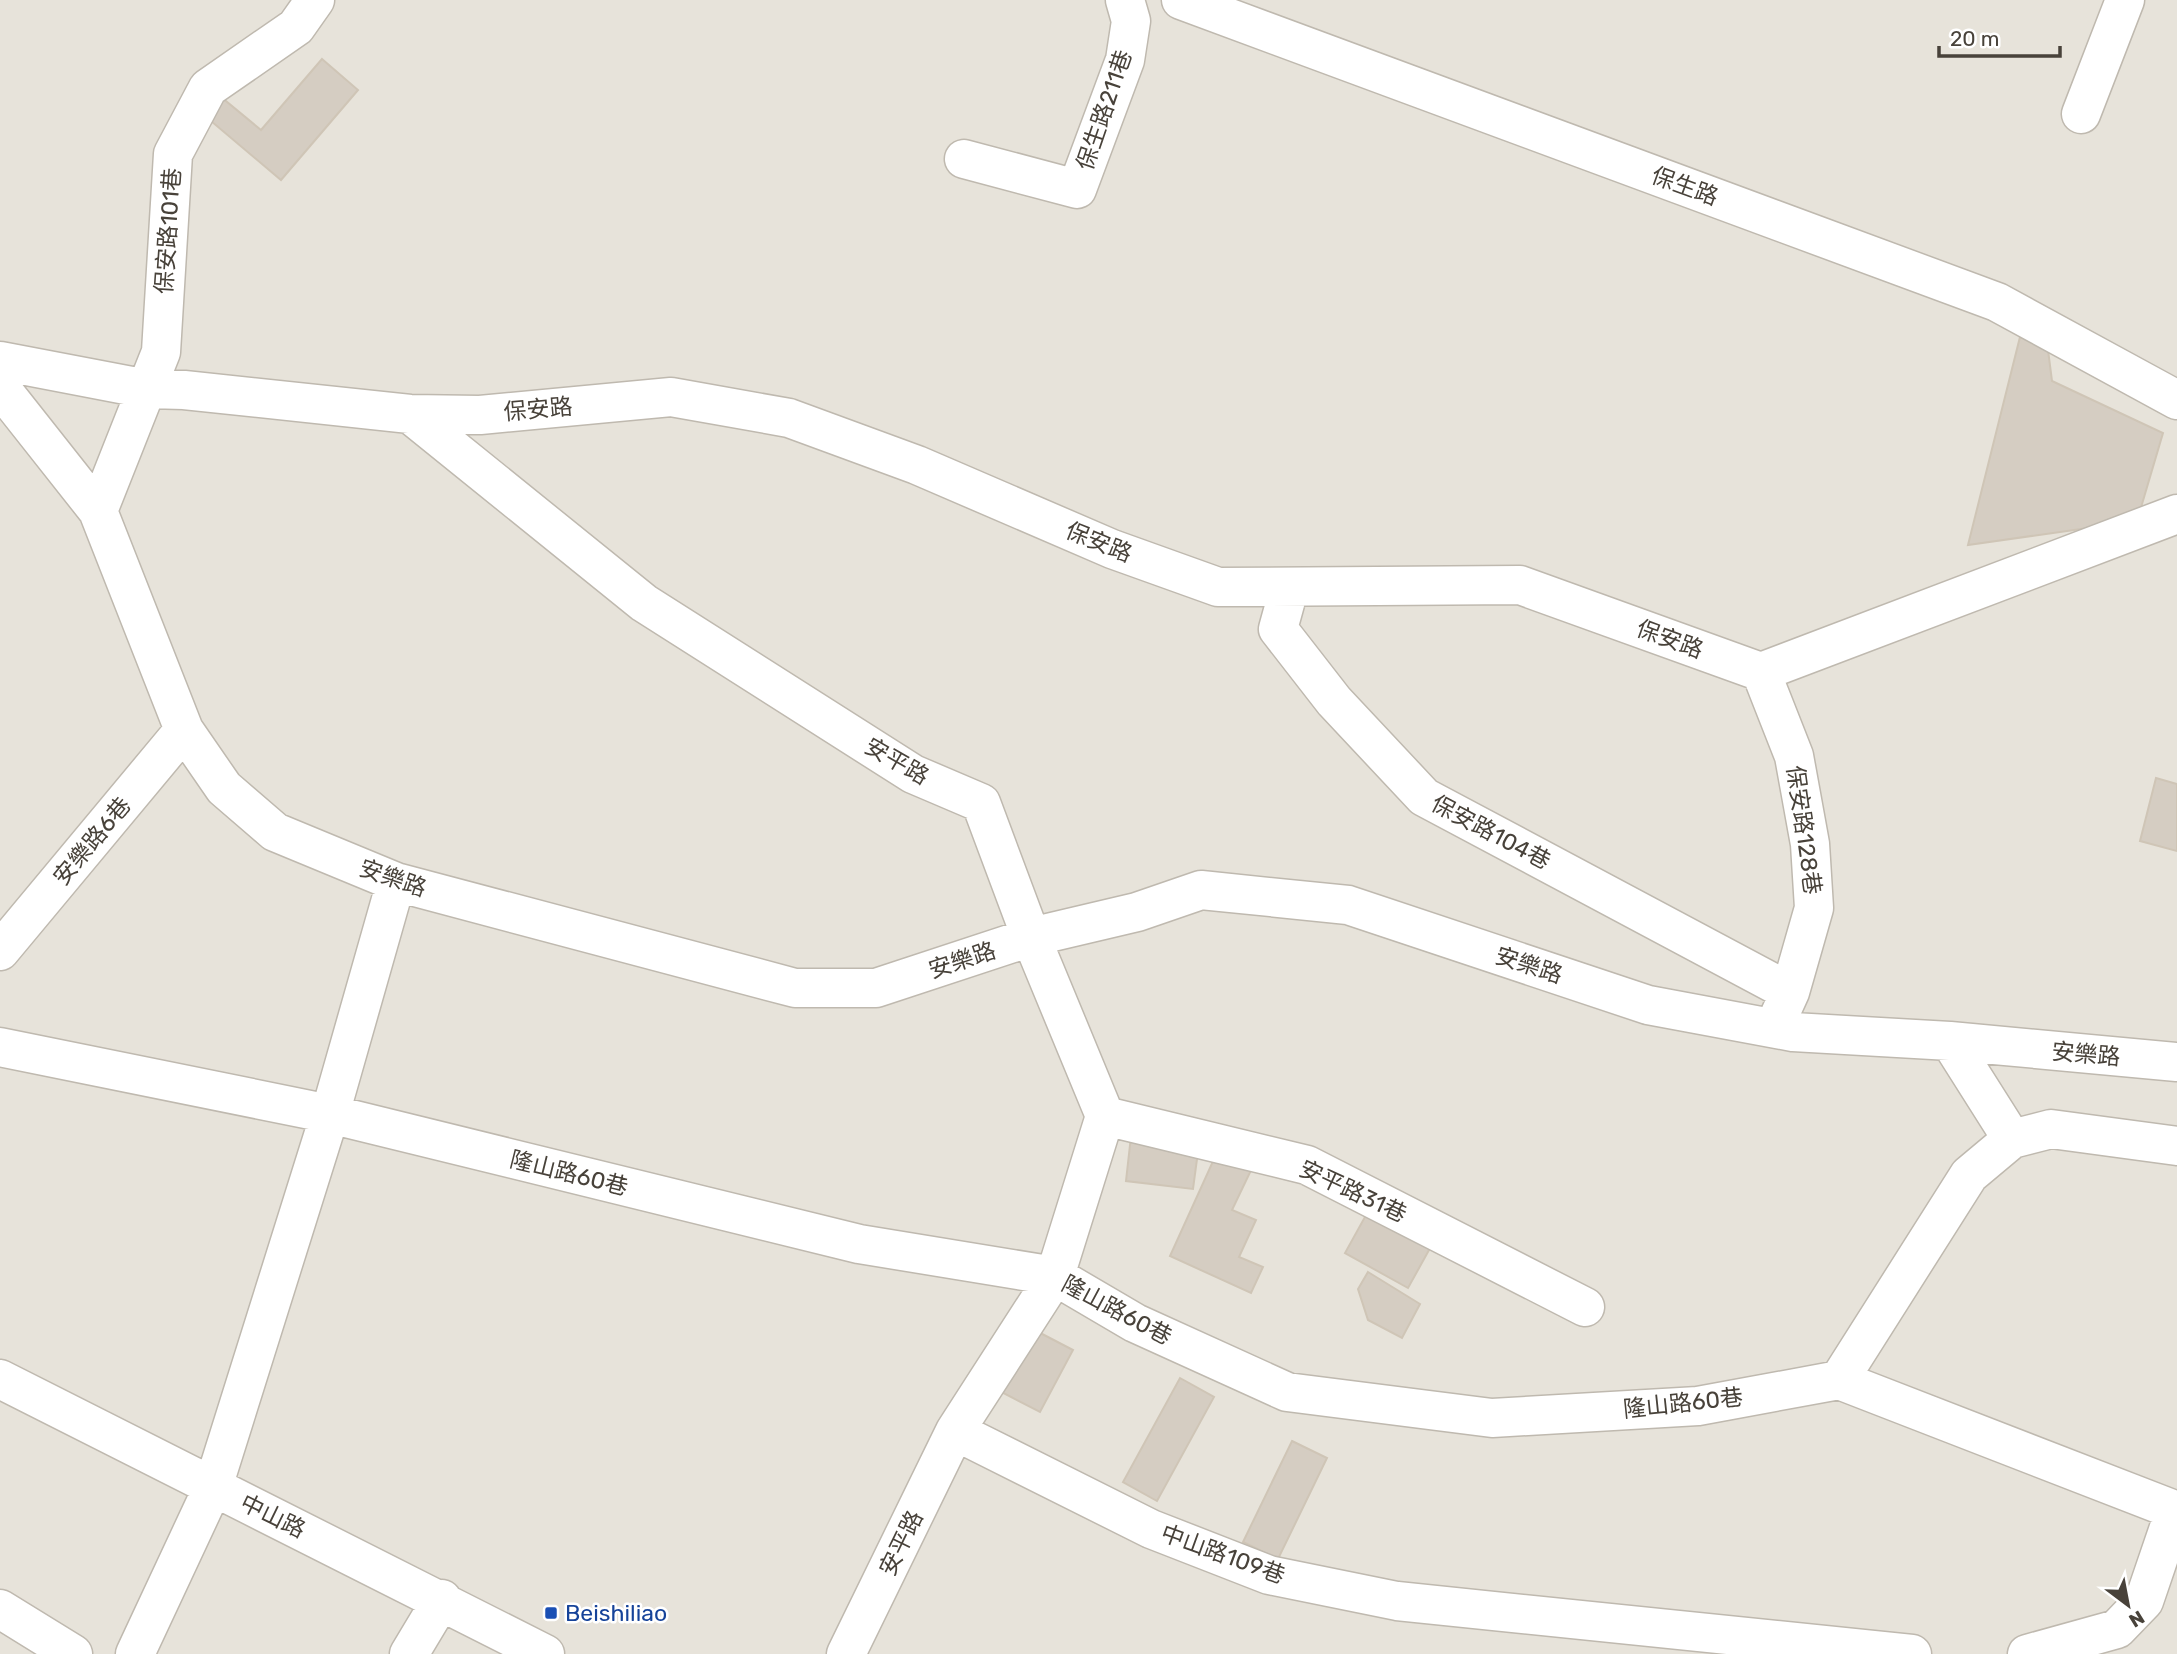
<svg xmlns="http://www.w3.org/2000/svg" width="2177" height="1654" viewBox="0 0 2177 1654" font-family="Rubik,'Noto Sans TC',sans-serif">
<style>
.residential{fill:#e7e3da}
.building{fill:#d5cdc2;stroke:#cfc5b6;stroke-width:2}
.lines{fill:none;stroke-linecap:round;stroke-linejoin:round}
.minor-casing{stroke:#bfb9af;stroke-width:41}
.minor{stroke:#fff;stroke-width:38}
.transit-dot{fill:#1a4fb4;stroke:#fff;stroke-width:2.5}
.labels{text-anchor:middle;stroke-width:5;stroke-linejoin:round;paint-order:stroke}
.street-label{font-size:23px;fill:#48423a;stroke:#fff}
.transit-label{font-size:23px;fill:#164399;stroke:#fff;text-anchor:start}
</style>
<rect width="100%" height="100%" fill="#f4f1ec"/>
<!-- residential -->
<path class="residential" d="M 0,0 L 2177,0 L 2177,1654 L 0,1654 Z"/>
<!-- building -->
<path class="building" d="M 322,59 L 358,90 L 281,180 L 205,116 L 221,97 L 261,130 Z
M 2020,337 L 2048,350 L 2052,381 L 2163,433 L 2137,521 L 1968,545 Z
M 2156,778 L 2177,784 L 2177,851 L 2140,841 Z
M 1131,1136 L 1199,1144 L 1193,1189 L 1126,1181 Z
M 1219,1148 L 1254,1164 L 1232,1210 L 1256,1220 L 1239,1257 L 1263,1267 L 1251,1293 L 1170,1256 Z
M 1376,1197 L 1439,1232 L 1408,1288 L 1345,1253 Z
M 1368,1272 L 1420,1304 L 1402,1338 L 1368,1320 L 1358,1289 Z
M 1023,1324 L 1073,1350 L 1040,1412 L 990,1386 Z
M 1180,1378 L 1214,1397 L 1157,1501 L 1123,1482 Z
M 1292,1441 L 1327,1458 L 1278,1559 L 1243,1542 Z"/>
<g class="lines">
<!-- minor casing -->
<g class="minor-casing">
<path id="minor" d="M 1181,0 L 1997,302 L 2177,400
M 2081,114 L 2125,0
M 964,159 L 1077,189 L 1125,60 L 1131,21 L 1125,0
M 0,361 L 147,389 L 184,390 L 410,414 L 480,415 L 671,397 L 789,418 L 917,465 L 1112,549 L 1218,587 L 1520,585 L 1761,672 L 2177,514
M 0,387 L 98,511 L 184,730 L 224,788 L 275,832 L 396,882 L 795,988 L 876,988 L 1031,937 L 1137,912 L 1201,890 L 1348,905 L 1648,1005 L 1793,1032 L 1950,1041 L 2177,1062
M 410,414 L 644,603 L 913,774 L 981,803 L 1031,937 L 1105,1116 L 1055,1276 L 955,1431 L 1151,1529 L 1269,1575 L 1397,1601 L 1912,1654
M 98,511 L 161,352 L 173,154 L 208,88 L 296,27 L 315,0
M 1289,589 L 1278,629 L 1334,701 L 1424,797 L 1790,992
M 1761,672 L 1794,756 L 1810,844 L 1814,908 L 1790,992 L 1780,1014
M 0,951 L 184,730
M 1950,1041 L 2012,1139
M 0,1047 L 330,1114 L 859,1244 L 1055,1276 L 1135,1323 L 1287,1392 L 1492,1418 L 1698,1406 L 1839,1380 L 2177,1511
M 1105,1116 L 1307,1165 L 1585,1307
M 0,1379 L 545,1654
M 1839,1380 L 1969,1175 L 2012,1139 L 2051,1129 L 2177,1146
M 0,1609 L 73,1654
M 135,1654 L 213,1487 L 330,1114 L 396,882
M 409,1654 L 442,1599
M 846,1654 L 955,1431
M 2027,1654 L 2117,1629 L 2144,1601 L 2175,1510"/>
</g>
<!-- minor -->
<use href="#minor" class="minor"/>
</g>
<!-- markers -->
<rect class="transit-dot" x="544" y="1606" width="14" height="14" rx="3.5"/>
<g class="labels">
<!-- street labels -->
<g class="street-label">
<text transform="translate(1104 110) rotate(-71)" y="8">保生路211巷</text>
<text transform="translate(1685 186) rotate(20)" y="8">保生路</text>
<text transform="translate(168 231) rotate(-86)" y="8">保安路101巷</text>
<text transform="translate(538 409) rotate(-5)" y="8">保安路</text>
<text transform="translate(1099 542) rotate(22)" y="8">保安路</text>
<text transform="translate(1670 639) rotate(20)" y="8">保安路</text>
<text transform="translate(897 761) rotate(30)" y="8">安平路</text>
<text transform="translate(1804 830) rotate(82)" y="8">保安路128巷</text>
<text transform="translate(1491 832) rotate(28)" y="8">保安路104巷</text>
<text transform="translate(92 841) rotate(-50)" y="8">安樂路6巷</text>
<text transform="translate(393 878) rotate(19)" y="8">安樂路</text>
<text transform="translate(962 960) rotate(-18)" y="8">安樂路</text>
<text transform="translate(1529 965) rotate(18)" y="8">安樂路</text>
<text transform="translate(2086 1054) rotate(5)" y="8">安樂路</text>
<text transform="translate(569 1173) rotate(14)" y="8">隆山路60巷</text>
<text transform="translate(1353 1191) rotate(25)" y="8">安平路31巷</text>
<text transform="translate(1117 1310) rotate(28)" y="8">隆山路60巷</text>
<text transform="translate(1683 1403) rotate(-6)" y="8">隆山路60巷</text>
<text transform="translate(273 1516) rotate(26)" y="8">中山路</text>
<text transform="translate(901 1543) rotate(-64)" y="8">安平路</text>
<text transform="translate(1223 1554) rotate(20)" y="8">中山路109巷</text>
</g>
<!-- transit labels -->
<g class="transit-label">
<text x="565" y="1621">Beishiliao</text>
</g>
</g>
<!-- north arrow -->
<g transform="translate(2128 1605) rotate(148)" stroke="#ffffff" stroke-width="5" paint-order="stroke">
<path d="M0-5L12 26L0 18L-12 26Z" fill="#48423a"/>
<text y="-10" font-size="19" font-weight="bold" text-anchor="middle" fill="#48423a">N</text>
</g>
<!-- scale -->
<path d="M1939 46v10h121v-10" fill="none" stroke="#48423a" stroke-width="3.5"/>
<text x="1950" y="46" font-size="21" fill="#48423a" stroke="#ffffff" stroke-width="5" paint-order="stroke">20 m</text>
</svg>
